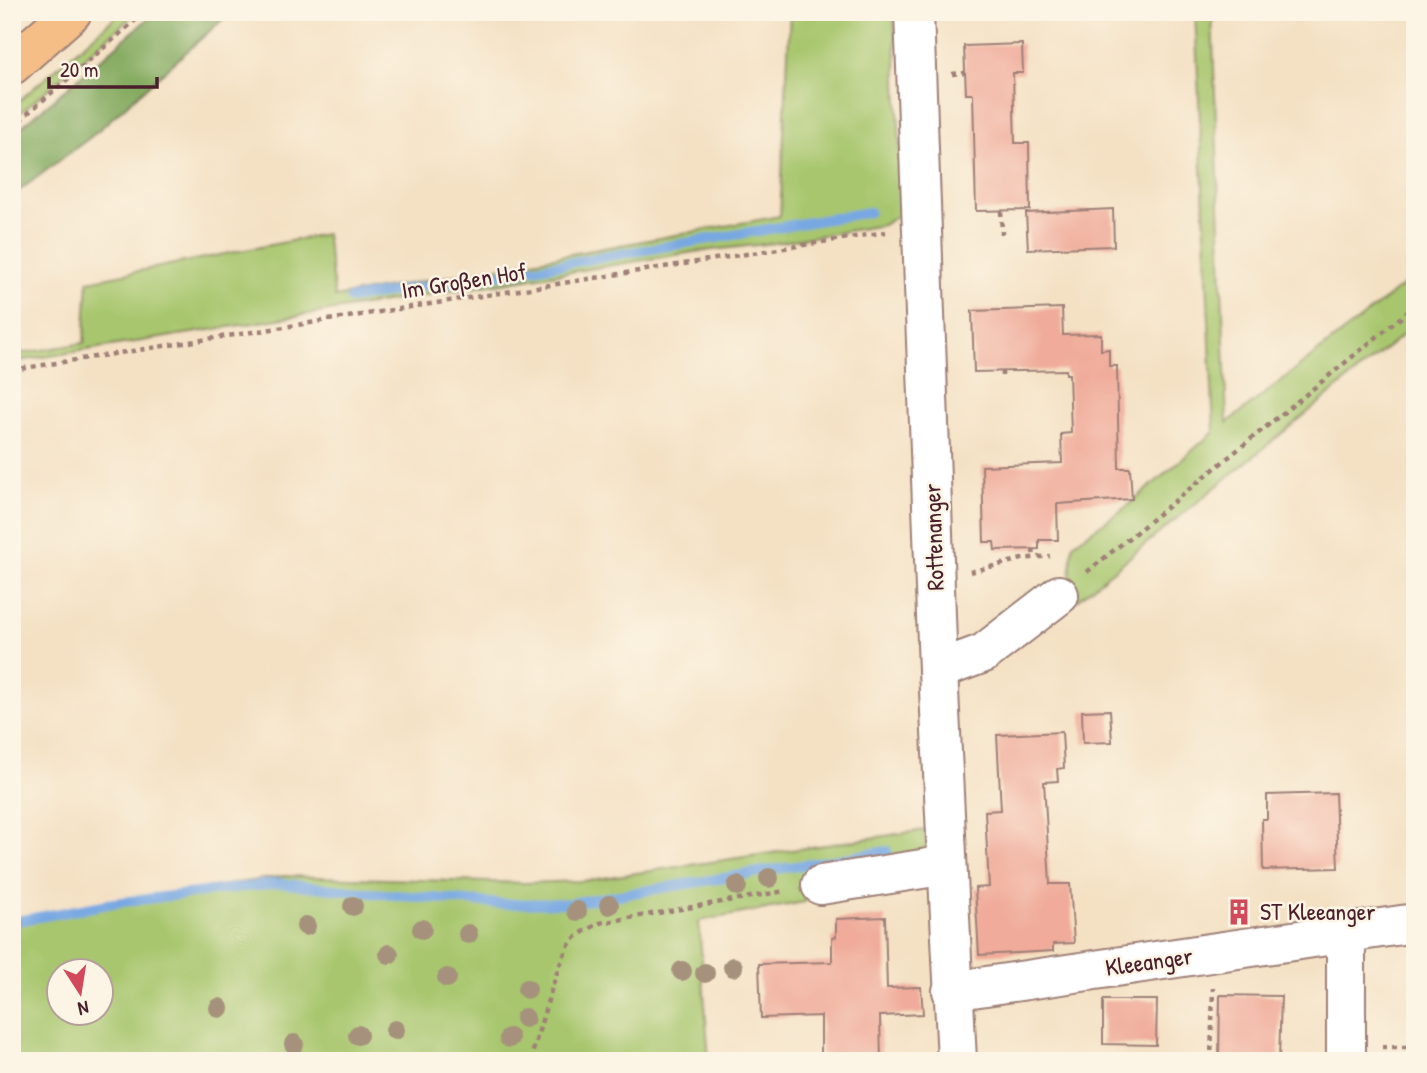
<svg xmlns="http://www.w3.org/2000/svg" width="1427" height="1073" viewBox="0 0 1427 1073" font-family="'Patrick Hand',sans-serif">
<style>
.green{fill:#a7c66d;stroke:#78724c;stroke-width:2;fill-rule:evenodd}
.forest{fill:#85ab60;stroke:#686546;stroke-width:2}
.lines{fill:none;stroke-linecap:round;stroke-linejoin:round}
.stream{stroke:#78a8e2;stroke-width:10}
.building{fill:#f0ab9a}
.minor-casing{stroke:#9f8078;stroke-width:42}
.major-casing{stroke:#9f8078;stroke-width:42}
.path{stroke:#9f8078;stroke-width:4.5;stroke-dasharray:5 5;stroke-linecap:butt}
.minor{stroke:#fff;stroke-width:38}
.major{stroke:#f6be87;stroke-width:38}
.tree{fill:#a6927b}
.labels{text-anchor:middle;stroke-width:5;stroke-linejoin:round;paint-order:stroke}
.street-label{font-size:24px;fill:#4a1f2b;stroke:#fcf5e5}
.poi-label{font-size:24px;fill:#4a1f2b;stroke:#fcf5e5;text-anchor:start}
</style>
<rect width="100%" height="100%" fill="#fcf5e5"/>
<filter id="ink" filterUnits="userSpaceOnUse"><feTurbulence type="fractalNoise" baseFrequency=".0143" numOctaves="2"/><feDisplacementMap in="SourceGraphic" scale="14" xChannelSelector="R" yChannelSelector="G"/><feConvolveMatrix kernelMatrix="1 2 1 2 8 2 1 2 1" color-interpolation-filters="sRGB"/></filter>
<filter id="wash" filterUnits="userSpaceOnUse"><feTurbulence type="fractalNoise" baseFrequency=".00686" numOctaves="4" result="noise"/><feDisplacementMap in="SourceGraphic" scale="28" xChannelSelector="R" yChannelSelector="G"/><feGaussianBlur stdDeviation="1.57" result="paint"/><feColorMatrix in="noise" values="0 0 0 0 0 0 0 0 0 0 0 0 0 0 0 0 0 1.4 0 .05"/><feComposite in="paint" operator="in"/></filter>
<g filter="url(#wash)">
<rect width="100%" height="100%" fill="#f4e1c4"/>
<!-- green -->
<path class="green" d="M 121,12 L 137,12 L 12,120 L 12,107 Z
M 790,12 L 894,12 L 902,198 L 899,215 L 883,225 L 775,243 L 694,252 L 12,362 L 12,355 L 84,343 L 88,281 L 326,234 L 335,297 L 780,216 Z
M 1195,12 L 1212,12 L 1227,423 L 1415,276 L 1415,325 L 1067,608 L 1073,544 L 1126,507 L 1214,432 Z
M 925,830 L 927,854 L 804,878 L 805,902 L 699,921 L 709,1061 L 12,1061 L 12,918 L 283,876 L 524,883 L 583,881 ZM 60,972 L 102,972 L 102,1014 L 60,1014 Z"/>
<!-- forest -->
<path class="forest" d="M 156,12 L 231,12 L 92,136 L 12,196 L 12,135 Z"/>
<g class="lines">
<!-- stream -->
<path class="stream" d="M 450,283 L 869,212
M 350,299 L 422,287
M 12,922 L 114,903 L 277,883 L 371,893 L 503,904 L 571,903 L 887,851"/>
</g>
<g id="blocks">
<!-- building -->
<path class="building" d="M 1022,44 L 1023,73 L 1013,73 L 1015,143 L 1029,143 L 1030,210 L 976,211 L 973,94 L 966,94 L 964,46 Z
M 1113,209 L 1114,246 L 1028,249 L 1026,213 Z
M 1062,308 L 1063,335 L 1101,334 L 1101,350 L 1109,349 L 1109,366 L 1117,366 L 1119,468 L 1130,468 L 1132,499 L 1057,504 L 1058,540 L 1039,540 L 1039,549 L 995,550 L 994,542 L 984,542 L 982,466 L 1062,463 L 1061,434 L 1071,433 L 1069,374 L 1066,374 L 1066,370 L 974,372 L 972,311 Z
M 1110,710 L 1112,742 L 1083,743 L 1082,711 Z
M 1062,732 L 1064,768 L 1057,769 L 1058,781 L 1044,782 L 1050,884 L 1070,884 L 1074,943 L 1053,944 L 1053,951 L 979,955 L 975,888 L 989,887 L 985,811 L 1001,810 L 997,735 Z
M 1335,793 L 1338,868 L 1263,870 L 1262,819 L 1267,819 L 1267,795 Z
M 885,917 L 887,988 L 921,987 L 923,1014 L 880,1016 L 881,1061 L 821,1061 L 821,1016 L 761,1018 L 759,964 L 832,962 L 832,938 L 836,937 L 836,919 Z
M 1220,995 L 1281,996 L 1279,1061 L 1219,1061 Z
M 1103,1000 L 1157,1000 L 1156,1045 L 1103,1044 Z"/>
</g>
</g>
<g filter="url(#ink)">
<use href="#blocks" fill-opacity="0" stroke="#9f8078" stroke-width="2"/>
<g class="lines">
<!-- minor casing -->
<g class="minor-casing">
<path id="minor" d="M 914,12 L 938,670 L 957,1061
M 938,670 L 984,653 L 1059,595
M 821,885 L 947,865
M 952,991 L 1415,923
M 1346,1061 L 1346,933"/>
</g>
<!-- major casing -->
<g class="major-casing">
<path id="major" d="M 12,65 L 72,12"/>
</g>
<!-- path -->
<path class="path" d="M 952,74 L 965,73
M 12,127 L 145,12
M 1001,211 L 1002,234
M 12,370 L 886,232
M 1002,371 L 1002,381
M 1033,549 L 1034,558
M 970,572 L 1022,559 L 1050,556
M 1087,572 L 1415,306
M 1382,1047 L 1415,1047
M 530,1061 C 538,1036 558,957 572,941 C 579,933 591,928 600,923 L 785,891
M 1211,1061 L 1213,988"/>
<!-- minor -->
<use href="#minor" class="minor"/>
<!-- major -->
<use href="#major" class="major"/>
</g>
<!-- trees -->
<g class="tree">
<circle cx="769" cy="878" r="10"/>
<circle cx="737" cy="886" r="10"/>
<circle cx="609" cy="905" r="10"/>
<circle cx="353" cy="906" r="10"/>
<circle cx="577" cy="911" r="10"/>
<circle cx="306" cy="926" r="10"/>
<circle cx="422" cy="929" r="10"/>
<circle cx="468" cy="934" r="10"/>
<circle cx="389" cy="954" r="10"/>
<circle cx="733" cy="967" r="10"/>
<circle cx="682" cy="971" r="10"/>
<circle cx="705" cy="973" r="10"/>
<circle cx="447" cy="978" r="10"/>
<circle cx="527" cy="989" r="10"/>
<circle cx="219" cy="1008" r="10"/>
<circle cx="525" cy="1018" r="10"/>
<circle cx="395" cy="1030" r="10"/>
<circle cx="358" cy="1035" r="10"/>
<circle cx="509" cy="1038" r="10"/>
<circle cx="294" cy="1044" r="10"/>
</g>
</g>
<!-- icons -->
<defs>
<g id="building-bare" transform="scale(2.1)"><path d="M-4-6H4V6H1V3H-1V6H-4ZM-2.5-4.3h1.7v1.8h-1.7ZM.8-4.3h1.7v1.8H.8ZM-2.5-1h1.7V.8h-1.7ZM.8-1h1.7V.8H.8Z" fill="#d1495b" stroke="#fcf5e5" stroke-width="2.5" paint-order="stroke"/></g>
</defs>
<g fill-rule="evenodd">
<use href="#building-bare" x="1239" y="912"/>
</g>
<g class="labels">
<!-- street labels -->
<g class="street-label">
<text transform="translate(464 281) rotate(-9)" y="8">Im Großen Hof</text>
<text transform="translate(934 537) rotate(-92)" y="8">Rottenanger</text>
<text transform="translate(1149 962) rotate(-8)" y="8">Kleeanger</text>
</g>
<!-- poi labels -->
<g class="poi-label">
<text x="1260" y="920">ST Kleeanger</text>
</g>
</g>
<!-- margin -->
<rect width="1427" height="1073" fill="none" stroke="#fcf5e5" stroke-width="42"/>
<!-- north arrow -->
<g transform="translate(80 992) rotate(168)"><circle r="33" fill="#fcf5e5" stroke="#b59f9b" stroke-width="2"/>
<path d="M0-5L12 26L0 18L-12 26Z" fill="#d1495b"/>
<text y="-10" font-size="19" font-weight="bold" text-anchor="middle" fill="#4a1f2b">N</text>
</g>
<!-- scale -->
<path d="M49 77v10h108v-10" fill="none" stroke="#4a1f2b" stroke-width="3.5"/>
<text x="60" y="77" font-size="21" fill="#4a1f2b" stroke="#fcf5e5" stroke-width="5" paint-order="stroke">20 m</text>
</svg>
